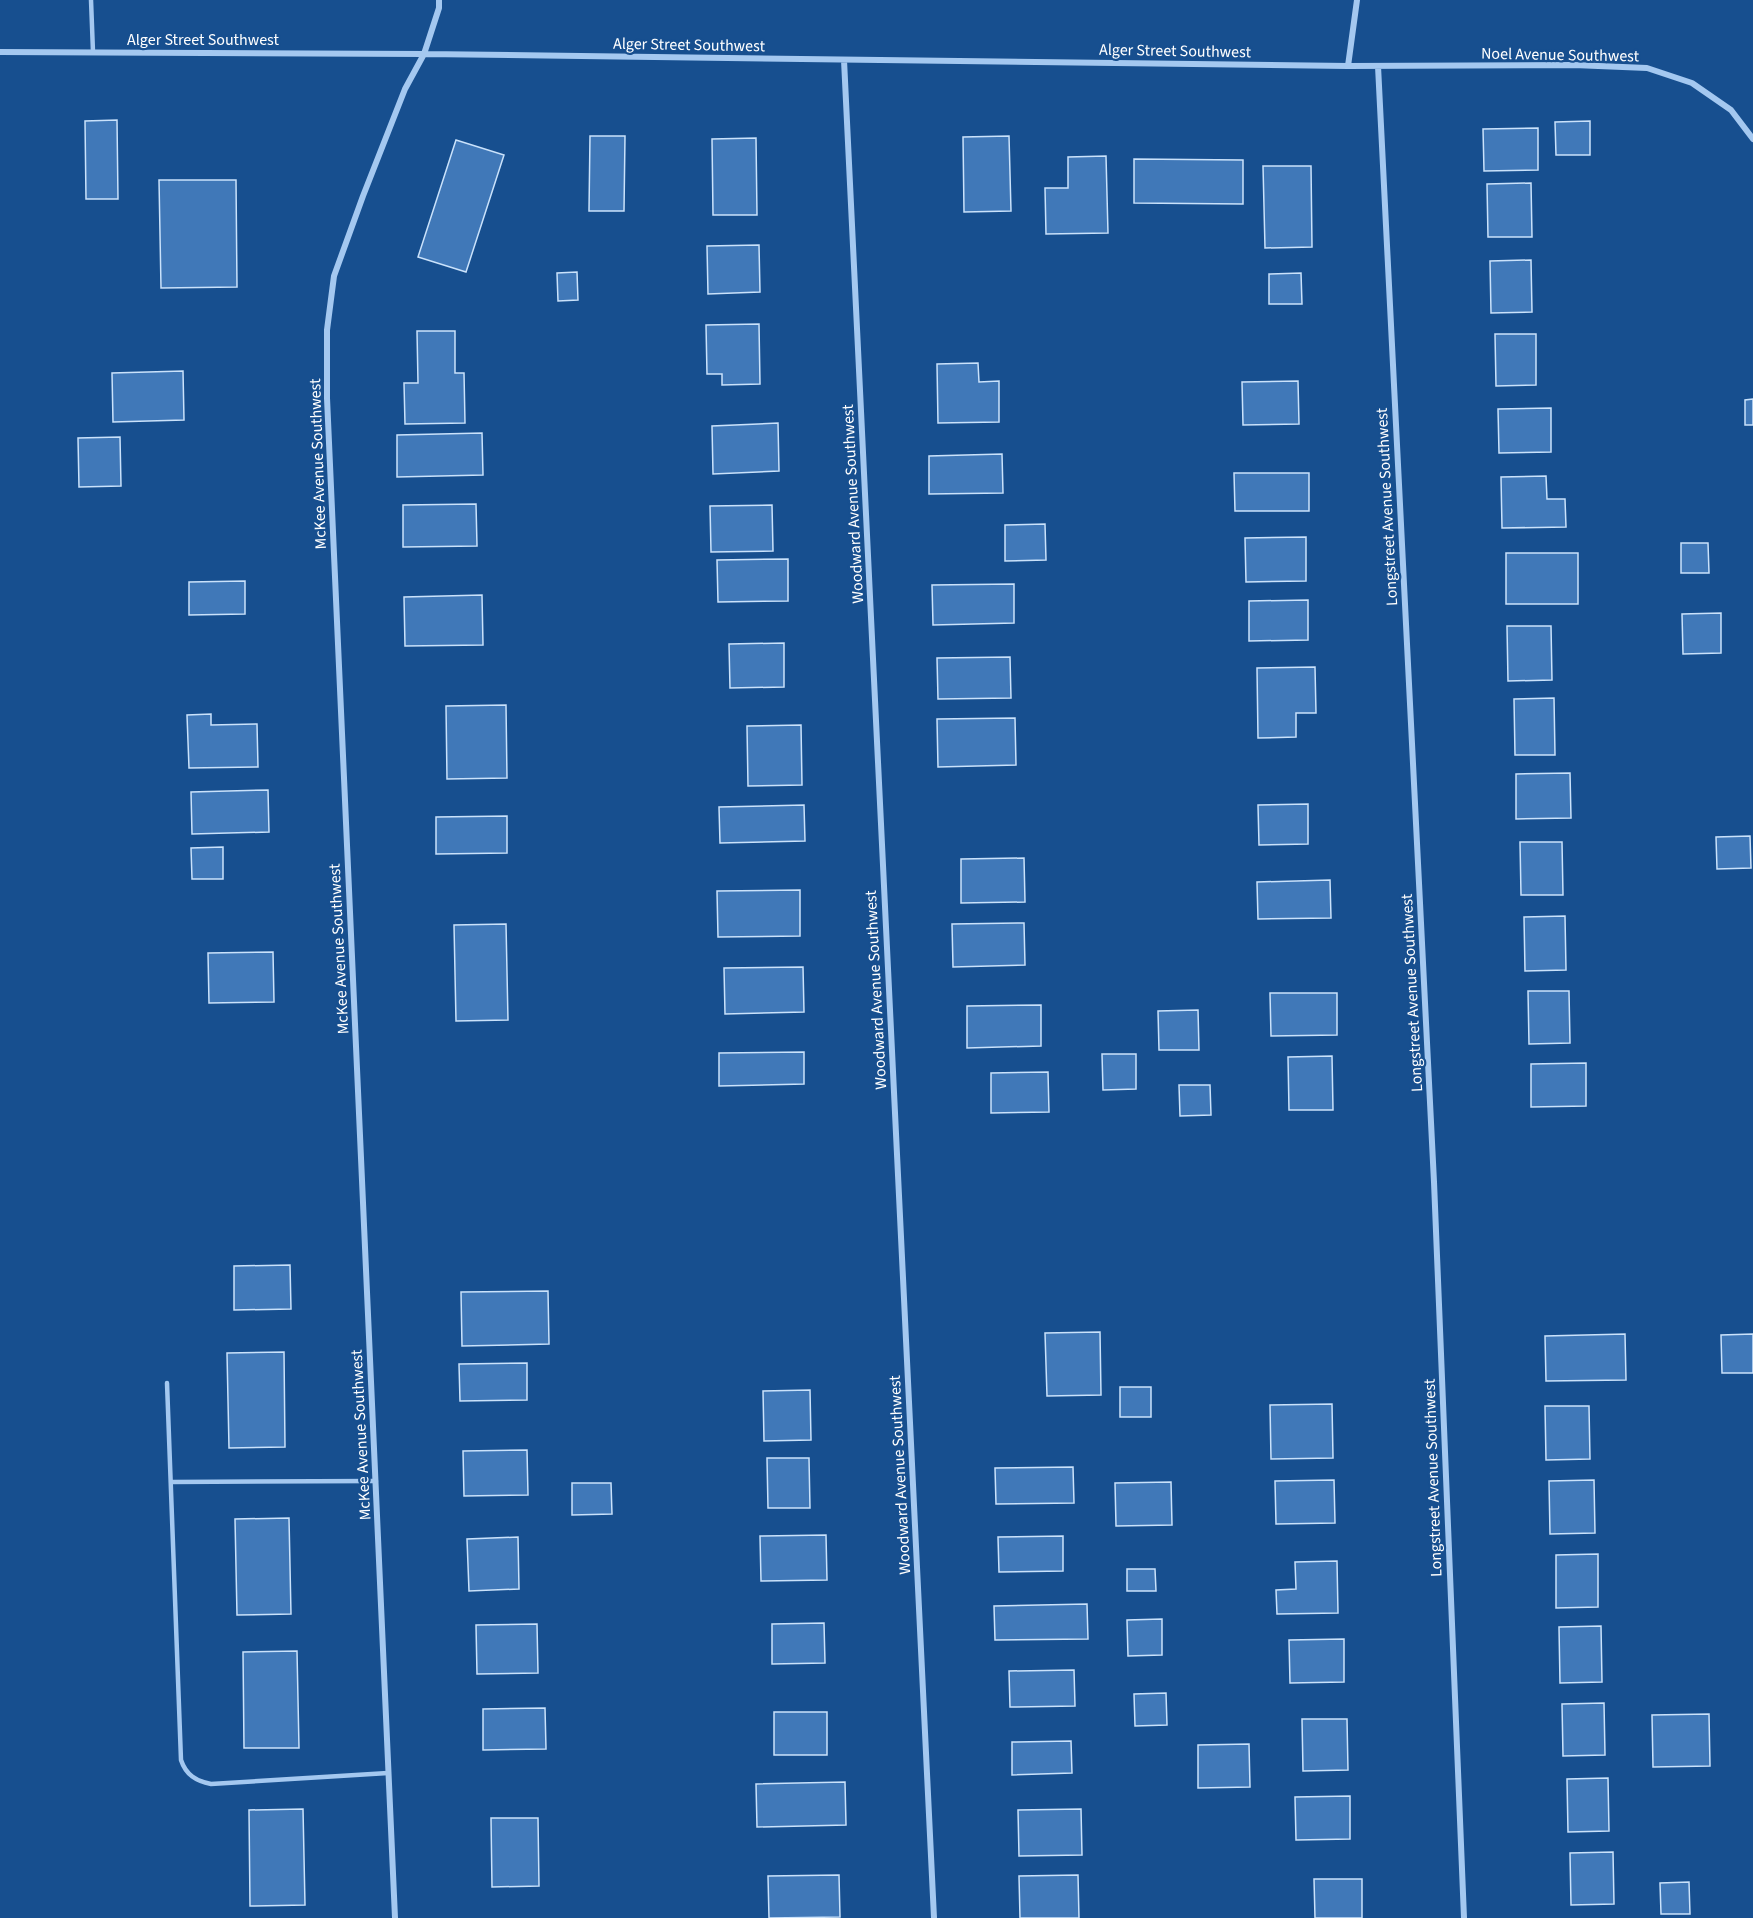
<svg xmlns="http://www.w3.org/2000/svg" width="1753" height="1918" viewBox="0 0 1753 1918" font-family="'Source Sans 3',sans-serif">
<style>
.building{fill:#4078b8;stroke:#cae2fb;stroke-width:1.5}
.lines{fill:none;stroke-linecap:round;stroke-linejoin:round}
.service{stroke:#a4c8f0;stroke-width:4.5}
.minor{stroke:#a4c8f0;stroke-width:6}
.labels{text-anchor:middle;stroke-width:4.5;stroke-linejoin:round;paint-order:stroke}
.street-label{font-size:16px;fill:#fff;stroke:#174f8f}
</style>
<rect width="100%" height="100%" fill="#174f8f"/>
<!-- building -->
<path class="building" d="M 117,120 L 118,199 L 86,199 L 85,121 Z
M 1590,121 L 1590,155 L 1556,155 L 1555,122 Z
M 1538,128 L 1538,170 L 1484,171 L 1483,129 Z
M 590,136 L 625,136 L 624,211 L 589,211 Z
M 1009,136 L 1011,211 L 964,212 L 963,137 Z
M 756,138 L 757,215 L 713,215 L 712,139 Z
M 456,140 L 504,155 L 466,272 L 418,257 Z
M 1106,156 L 1108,233 L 1046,234 L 1045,188 L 1068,188 L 1068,157 Z
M 1134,159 L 1243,160 L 1243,204 L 1134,203 Z
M 1263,166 L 1311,166 L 1312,247 L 1265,248 Z
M 159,180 L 236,180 L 237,287 L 161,288 Z
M 1531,183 L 1532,237 L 1488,237 L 1487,184 Z
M 759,245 L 760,292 L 708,294 L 707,246 Z
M 1531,260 L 1532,312 L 1491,313 L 1490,261 Z
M 577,272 L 578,300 L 558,301 L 557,273 Z
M 1301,273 L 1302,304 L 1269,304 L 1269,274 Z
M 759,324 L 760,384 L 722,385 L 722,374 L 707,374 L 706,325 Z
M 417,331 L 455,331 L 455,373 L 464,373 L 465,423 L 405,424 L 404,383 L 418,383 Z
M 1495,334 L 1536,334 L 1536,385 L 1496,386 Z
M 978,363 L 979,382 L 999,381 L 999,422 L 938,423 L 937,364 Z
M 183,371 L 184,420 L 113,422 L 112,373 Z
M 1298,381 L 1299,424 L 1243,425 L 1242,382 Z
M 1753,399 L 1753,425 L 1745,425 L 1745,400 Z
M 1551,408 L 1551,452 L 1499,453 L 1498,409 Z
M 778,423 L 779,471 L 713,474 L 712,426 Z
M 482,433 L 483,475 L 397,477 L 397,435 Z
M 120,437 L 121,486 L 79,487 L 78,438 Z
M 1002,454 L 1003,493 L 929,494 L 929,456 Z
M 1234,473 L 1309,473 L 1309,511 L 1235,511 Z
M 1546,476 L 1547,499 L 1565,499 L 1566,527 L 1502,528 L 1501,477 Z
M 476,504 L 477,546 L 403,547 L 403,505 Z
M 772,505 L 773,551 L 711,552 L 710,506 Z
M 1045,524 L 1046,560 L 1005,561 L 1005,525 Z
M 1306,537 L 1306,581 L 1246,582 L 1245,538 Z
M 1681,543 L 1708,543 L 1709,573 L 1681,573 Z
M 1506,553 L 1578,553 L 1578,604 L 1506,604 Z
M 788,559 L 788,601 L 718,602 L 717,560 Z
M 245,581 L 245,614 L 189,615 L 189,582 Z
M 1014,584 L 1014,623 L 933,625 L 932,585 Z
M 482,595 L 483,645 L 405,646 L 404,597 Z
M 1308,600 L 1308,640 L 1249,641 L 1249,601 Z
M 1721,613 L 1721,653 L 1683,654 L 1682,614 Z
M 1507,626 L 1551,626 L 1552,680 L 1508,681 Z
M 784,643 L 784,687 L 730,688 L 729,644 Z
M 1010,657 L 1011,698 L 938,699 L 937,658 Z
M 1315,667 L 1316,713 L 1296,713 L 1296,737 L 1258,738 L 1257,668 Z
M 1554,698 L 1555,755 L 1515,755 L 1514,699 Z
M 506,705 L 507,778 L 447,779 L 446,706 Z
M 211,714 L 211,725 L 257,724 L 258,767 L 189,768 L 187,715 Z
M 1015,718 L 1016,765 L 938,767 L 937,719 Z
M 801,725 L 802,785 L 748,786 L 747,726 Z
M 1570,773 L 1571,818 L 1516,819 L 1516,774 Z
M 268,790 L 269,832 L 192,834 L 191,792 Z
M 1308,804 L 1308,844 L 1259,845 L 1258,805 Z
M 804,805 L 805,841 L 720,843 L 719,807 Z
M 507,816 L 507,853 L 436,854 L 436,817 Z
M 1750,836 L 1751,868 L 1717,869 L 1716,837 Z
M 1520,842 L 1562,842 L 1563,895 L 1521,895 Z
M 223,847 L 223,879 L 192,879 L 191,848 Z
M 1024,858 L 1025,902 L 961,903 L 961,859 Z
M 1330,880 L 1331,918 L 1258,919 L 1257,882 Z
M 800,890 L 800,936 L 718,937 L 717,891 Z
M 1565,916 L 1566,970 L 1525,971 L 1524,917 Z
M 1024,923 L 1025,965 L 953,967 L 952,924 Z
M 506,924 L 508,1020 L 456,1021 L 454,925 Z
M 273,952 L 274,1002 L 209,1003 L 208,953 Z
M 803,967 L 804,1012 L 725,1014 L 724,968 Z
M 1528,991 L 1569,991 L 1570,1043 L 1529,1044 Z
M 1270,993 L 1337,993 L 1337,1035 L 1271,1036 Z
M 1041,1005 L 1041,1046 L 967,1048 L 967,1006 Z
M 1198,1010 L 1199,1050 L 1159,1050 L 1158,1011 Z
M 804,1052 L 804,1084 L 719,1086 L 719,1053 Z
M 1102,1054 L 1136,1054 L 1136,1089 L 1103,1090 Z
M 1332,1056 L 1333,1110 L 1289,1110 L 1288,1057 Z
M 1586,1063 L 1586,1106 L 1531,1107 L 1531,1064 Z
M 1048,1072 L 1049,1112 L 991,1113 L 991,1073 Z
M 1179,1085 L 1210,1085 L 1211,1115 L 1180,1116 Z
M 290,1265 L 291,1309 L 234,1310 L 234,1266 Z
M 548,1291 L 549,1344 L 462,1346 L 461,1292 Z
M 1100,1332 L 1101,1395 L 1047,1396 L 1045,1333 Z
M 1625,1334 L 1626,1380 L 1546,1381 L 1545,1336 Z
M 1753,1334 L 1753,1373 L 1722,1373 L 1721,1335 Z
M 284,1352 L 285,1447 L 229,1448 L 227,1353 Z
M 527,1363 L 527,1400 L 460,1401 L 459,1364 Z
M 1120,1387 L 1151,1387 L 1151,1417 L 1120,1417 Z
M 810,1390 L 811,1440 L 764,1441 L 763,1391 Z
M 1332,1404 L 1333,1458 L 1271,1459 L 1270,1405 Z
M 1545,1406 L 1589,1406 L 1590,1459 L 1546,1460 Z
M 527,1450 L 528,1495 L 464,1496 L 463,1451 Z
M 767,1458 L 809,1458 L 810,1508 L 768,1508 Z
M 1073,1467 L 1074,1503 L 996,1504 L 995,1468 Z
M 1334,1480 L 1335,1523 L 1276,1524 L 1275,1481 Z
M 1594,1480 L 1595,1533 L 1550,1534 L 1549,1481 Z
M 1171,1482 L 1172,1525 L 1116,1526 L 1115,1483 Z
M 572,1483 L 611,1483 L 612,1514 L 572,1515 Z
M 289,1518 L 291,1614 L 237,1615 L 235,1519 Z
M 826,1535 L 827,1580 L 761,1581 L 760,1536 Z
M 1063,1536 L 1063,1571 L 999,1572 L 998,1537 Z
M 518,1537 L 519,1589 L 469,1591 L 467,1539 Z
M 1598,1554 L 1598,1607 L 1556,1608 L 1556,1555 Z
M 1337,1561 L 1338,1613 L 1277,1614 L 1276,1590 L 1296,1589 L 1295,1562 Z
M 1127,1569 L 1155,1569 L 1156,1591 L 1127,1591 Z
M 1087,1604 L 1088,1639 L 995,1640 L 994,1606 Z
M 1162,1619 L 1162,1655 L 1128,1656 L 1127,1620 Z
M 824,1623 L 825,1663 L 772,1664 L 772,1624 Z
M 537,1624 L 538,1673 L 477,1674 L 476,1625 Z
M 1601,1626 L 1602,1682 L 1560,1683 L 1559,1627 Z
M 1344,1639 L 1344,1682 L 1290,1683 L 1289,1640 Z
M 297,1651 L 299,1748 L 244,1748 L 243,1652 Z
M 1074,1670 L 1075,1706 L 1010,1707 L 1009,1671 Z
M 1166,1693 L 1167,1725 L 1135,1726 L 1134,1694 Z
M 1604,1703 L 1605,1755 L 1563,1756 L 1562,1704 Z
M 545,1708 L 546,1749 L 483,1750 L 483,1709 Z
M 774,1712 L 827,1712 L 827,1755 L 774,1755 Z
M 1709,1714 L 1710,1766 L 1653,1767 L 1652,1715 Z
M 1302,1719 L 1347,1719 L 1348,1770 L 1303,1771 Z
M 1071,1741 L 1072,1773 L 1012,1775 L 1012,1742 Z
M 1249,1744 L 1250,1787 L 1198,1788 L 1198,1745 Z
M 1608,1778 L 1609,1831 L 1568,1832 L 1567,1779 Z
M 845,1782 L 846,1825 L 757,1827 L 756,1784 Z
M 1350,1796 L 1350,1839 L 1296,1840 L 1295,1797 Z
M 303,1809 L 305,1905 L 250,1906 L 249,1810 Z
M 1081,1809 L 1082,1855 L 1019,1856 L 1018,1810 Z
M 491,1818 L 538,1818 L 539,1886 L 492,1887 Z
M 1613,1852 L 1614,1904 L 1571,1905 L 1570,1853 Z
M 839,1875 L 840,1917 L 769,1918 L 768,1876 Z
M 1078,1875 L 1079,1918 L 1020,1918 L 1019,1876 Z
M 1314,1879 L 1362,1879 L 1362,1918 L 1315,1918 Z
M 1689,1882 L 1690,1914 L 1661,1914 L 1660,1883 Z"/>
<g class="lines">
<!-- service -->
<path class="service" d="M 91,0 L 93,52
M 167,1383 L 181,1760 C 186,1775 196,1781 211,1784 L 388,1773
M 171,1482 L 376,1481"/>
<!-- minor -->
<path class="minor" d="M 0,52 L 424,54 L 1348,66 L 1574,65 L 1647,68 L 1692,83 L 1731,110 L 1753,139
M 844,60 L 934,1918
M 1348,66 L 1357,0
M 1378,66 L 1434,1182 L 1464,1918
M 395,1918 L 327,398 L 327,330 L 334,276 L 363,196 L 405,89 L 424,54 L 439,8 L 439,0"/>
</g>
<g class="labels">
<!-- street labels -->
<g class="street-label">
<text x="203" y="45">Alger Street Southwest</text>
<text transform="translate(689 44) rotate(1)" y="6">Alger Street Southwest</text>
<text transform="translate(1175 50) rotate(1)" y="6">Alger Street Southwest</text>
<text transform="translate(1560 54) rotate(1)" y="6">Noel Avenue Southwest</text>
<text transform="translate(317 464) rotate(-92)" y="6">McKee Avenue Southwest</text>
<text transform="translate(852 504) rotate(-93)" y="6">Woodward Avenue Southwest</text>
<text transform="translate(1386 507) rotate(-93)" y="6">Longstreet Avenue Southwest</text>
<text transform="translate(338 949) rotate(-93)" y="6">McKee Avenue Southwest</text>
<text transform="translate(875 990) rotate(-93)" y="6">Woodward Avenue Southwest</text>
<text transform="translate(1411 993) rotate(-93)" y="6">Longstreet Avenue Southwest</text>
<text transform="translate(360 1435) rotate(-93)" y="6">McKee Avenue Southwest</text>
<text transform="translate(899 1475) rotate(-93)" y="6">Woodward Avenue Southwest</text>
<text transform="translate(1432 1478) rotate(-92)" y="6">Longstreet Avenue Southwest</text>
</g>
</g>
</svg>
